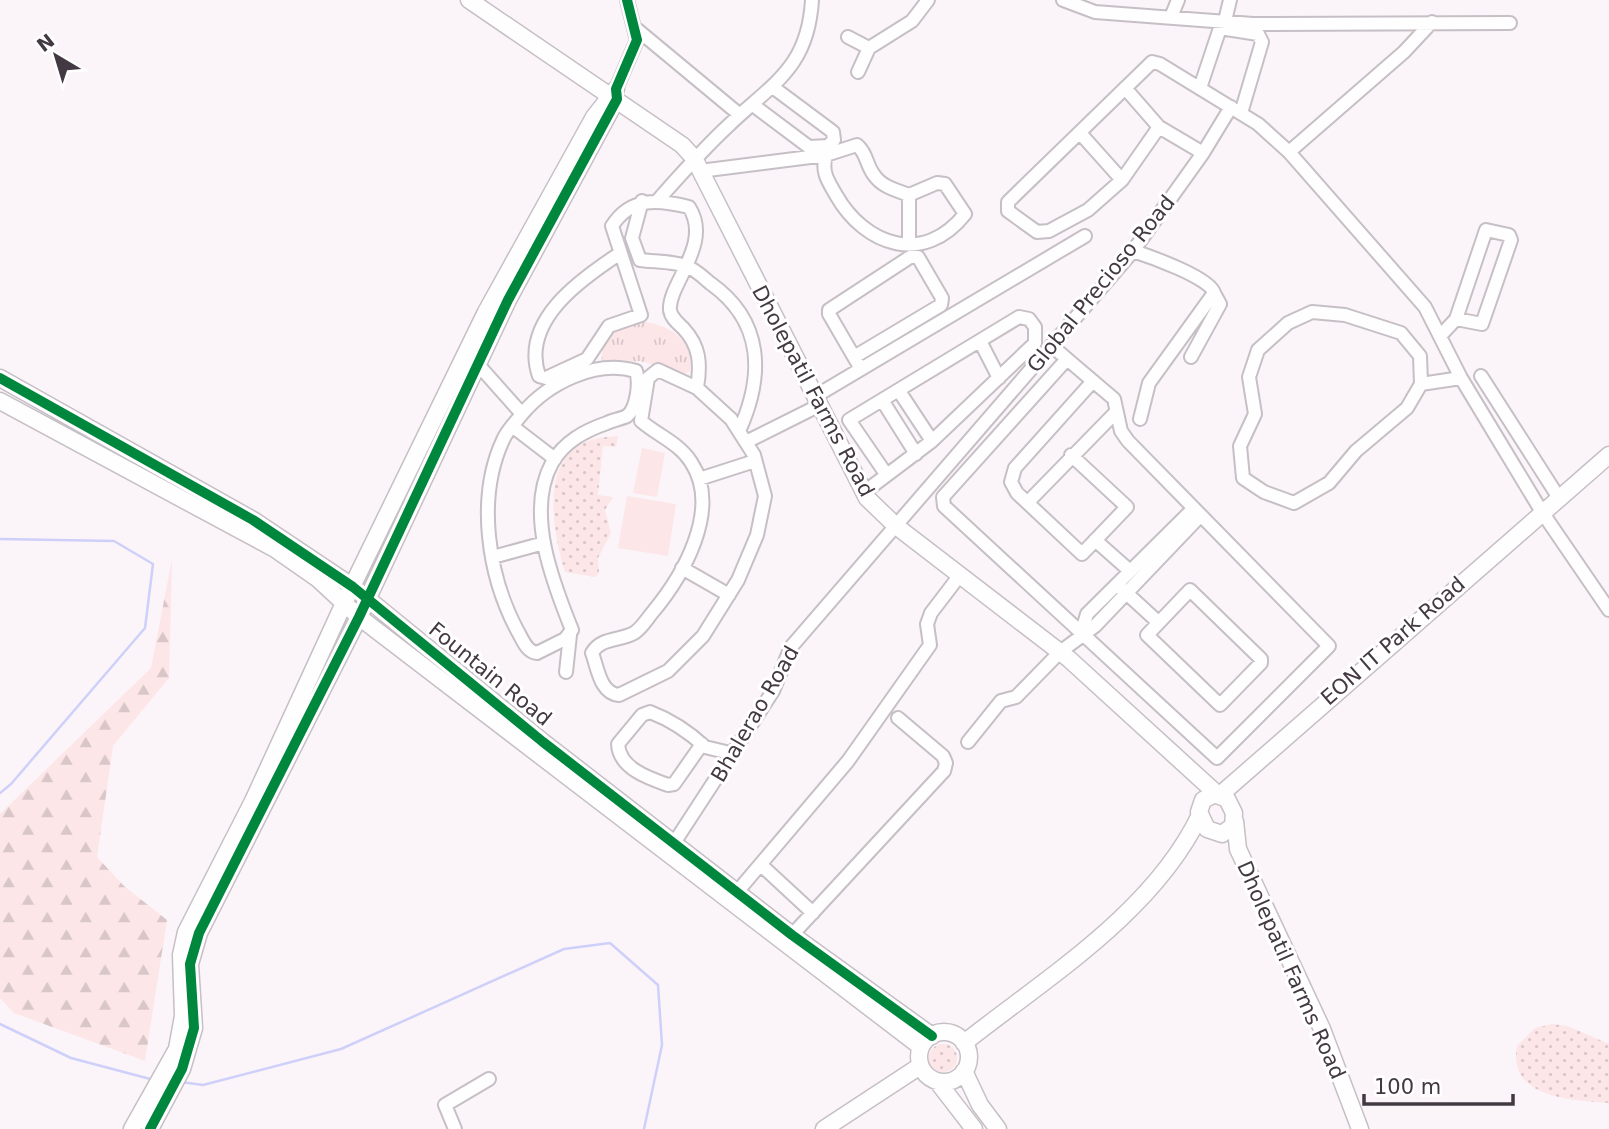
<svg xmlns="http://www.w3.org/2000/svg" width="1609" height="1129" viewBox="0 0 1609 1129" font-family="'DejaVu Sans',sans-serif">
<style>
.grass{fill:url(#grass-tufts)}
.forest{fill:url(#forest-firs)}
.park{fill:url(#park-dots)}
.pitch{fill:#fce6e8}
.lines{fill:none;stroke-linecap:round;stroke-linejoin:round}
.stream{stroke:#ced0f9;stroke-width:2.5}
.street-casing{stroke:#c6bfc5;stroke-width:16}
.secondary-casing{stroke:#c6bfc5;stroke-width:19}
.street{stroke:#fefefe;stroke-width:12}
.secondary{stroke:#fefefe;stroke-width:16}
.cycleway-casing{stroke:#fff;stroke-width:15}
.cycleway{stroke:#00873e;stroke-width:10}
.labels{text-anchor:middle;stroke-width:6;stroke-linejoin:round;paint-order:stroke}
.street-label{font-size:21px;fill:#433942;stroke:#fff}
</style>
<defs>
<pattern id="grass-tufts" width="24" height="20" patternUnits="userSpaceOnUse" patternTransform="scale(1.75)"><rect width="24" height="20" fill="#fce6e8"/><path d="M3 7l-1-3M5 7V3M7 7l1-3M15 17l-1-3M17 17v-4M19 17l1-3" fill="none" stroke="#d9c6c8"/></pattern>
<pattern id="forest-firs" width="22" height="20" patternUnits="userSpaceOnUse" patternTransform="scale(1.75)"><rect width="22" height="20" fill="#fce6e8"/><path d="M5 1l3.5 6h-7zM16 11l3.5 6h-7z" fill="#d9c6c8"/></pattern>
<pattern id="park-dots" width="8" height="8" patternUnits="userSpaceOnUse" patternTransform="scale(1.75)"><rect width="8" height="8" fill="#fce6e8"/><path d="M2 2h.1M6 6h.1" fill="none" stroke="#d9c6c8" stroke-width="1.8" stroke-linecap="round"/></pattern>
</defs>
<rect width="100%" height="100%" fill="#fbf5fa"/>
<!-- grass -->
<path class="grass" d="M 645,322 C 670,325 695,342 690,371 L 684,374 L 640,361 L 602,363 C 599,335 620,324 645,322 Z"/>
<!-- forest -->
<path class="forest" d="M 172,559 L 169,678 L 113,746 L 97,857 L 124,886 L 167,920 L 145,1061 L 14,1013 L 0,998 L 0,814 L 151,668 Z"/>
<!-- park -->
<path class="park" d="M 618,436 L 616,447 L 603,446 L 598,495 L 613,497 L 605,510 L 611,533 L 598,558 L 599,572 L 596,577 L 565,572 C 553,533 538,457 591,440 C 599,437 609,437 618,436 Z
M 1552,1024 L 1568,1026 L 1609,1044 L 1609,1103 C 1573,1100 1507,1099 1517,1046 L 1535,1028 Z
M929 1058a14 14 0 1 1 28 0a14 14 0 1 1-28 0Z"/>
<!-- pitch -->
<path class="pitch" d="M 642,448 L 665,453 L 657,497 L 633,493 Z
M 627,496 L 676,504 L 668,556 L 618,548 Z"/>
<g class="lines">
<!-- stream -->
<path class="stream" d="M 0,539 L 114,541 L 153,564 L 145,628 L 11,784 L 0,793
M 0,1024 L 71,1058 L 154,1080
M 181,1082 L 203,1085 L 341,1049 L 564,949 L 610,943 L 658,985 L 662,1045 L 644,1129"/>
<!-- street casing -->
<g class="street-casing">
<path id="street" d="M 1063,0 L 1095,12 L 1253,24 L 1510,23
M 1171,17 L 1178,0
M 1225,21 L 1230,0
M 634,27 L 740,115
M 848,37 L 869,48
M 858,72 L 869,48 L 912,21 L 928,0
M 1125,88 L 1159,127 L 1203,153
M 1200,88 L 1220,28 L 1258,34 L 1262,42 L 1241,113
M 616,89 L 637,40 L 627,0
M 753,105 L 809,147 L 828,146 L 834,140 L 833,132 L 774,88
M 1159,127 L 1122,180 L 1088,210 L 1049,231 L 1037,232 L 1008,211 L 1008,202 L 1152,62 L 1160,64 L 1258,124 L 1289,152 L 1425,307 L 1461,378 L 1542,512 L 1609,610
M 1080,133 L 1122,180
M 1289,152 L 1404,52 L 1432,22
M 826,155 C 821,172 828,181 836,195 C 865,246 924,266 965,214 L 945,184 L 937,183 L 909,195
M 700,171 L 826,155 L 857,145 C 867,153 866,165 874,175 C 882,187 896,190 909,195 L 909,244
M 658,200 C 681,174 703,149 729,125 C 773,83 808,68 812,0
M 642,201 L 632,238 L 640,260 C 655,262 675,261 688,267 C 696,270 704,278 710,283 C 764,321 764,376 739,431
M 1133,251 C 1149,256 1211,278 1214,293 L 1149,383 L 1140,419
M 619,254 C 581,279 520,321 539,376 L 546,378 L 587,359 L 609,326 L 641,315 L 612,226 C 631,196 659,200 689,207 C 713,244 668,284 670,310 C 671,318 678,323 683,328 C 700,346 701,364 697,388
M 1441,335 L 1456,319 L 1482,324 L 1511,240 L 1509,235 L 1486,230 L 1456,319
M 980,341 L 999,378
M 1052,346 L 1067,359 L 943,497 L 944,506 L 1217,758 L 1329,646 L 1128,441 L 1121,431 L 1114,399 L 1067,359
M 854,357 L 941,305 L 942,298 L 918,257 L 910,257 L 829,310 L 829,314 L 861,369
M 1191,357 L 1220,304 L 1214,293
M 474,360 L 522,414 C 548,383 596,359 636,371 C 640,382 637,408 627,416 C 621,419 613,420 607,423 C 584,431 564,442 552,463 C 525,512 553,583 572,630 L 565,639 L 537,653 C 526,652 522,638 517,630 C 488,575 476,498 503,440 C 507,430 516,422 522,414
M 658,370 L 697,388 L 731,419 L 754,455 L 765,496 L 757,535 L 738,580 L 703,636 L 668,671 L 619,695 C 600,693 598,669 592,653 C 601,637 620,641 634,633 C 641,629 647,619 652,613 C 683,576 722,509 691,462 C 679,443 657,435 641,421 L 648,378 Z
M 1481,376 L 1559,498
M 1421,384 L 1407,408 L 1356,451 L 1329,483 L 1294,503 L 1264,492 L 1243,478 L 1240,446 L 1255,414 L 1249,377 L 1258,350 L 1288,323 L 1312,312 L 1345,315 L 1401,333 L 1420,356 L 1421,384 L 1461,378
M 899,391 L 932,441
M 814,397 L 1085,236
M 882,400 L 916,454
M 512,426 L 555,459
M 746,442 L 818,406
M 1071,455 L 1127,507 L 1082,554 L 1017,493 L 1011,482 L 1015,468 L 1093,381
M 699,479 L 755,461
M 863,493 L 932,441 L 1035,343 L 1035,327 L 1029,319 L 1019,317 L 849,420 L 886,474
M 1028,502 L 1116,412
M 1095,540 L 1130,571
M 493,557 L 544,543
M 682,568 L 729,595
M 1122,589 L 1158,622
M 1190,590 L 1261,659 L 1261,663 L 1220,705 L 1147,635 Z
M 1081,634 L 1087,614 L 1193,509
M 566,672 L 570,635
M 968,742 L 1001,701 L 1016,697 L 1060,652 L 1095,626 L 1200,516
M 702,744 L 674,784 L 668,785 C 648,778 619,768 618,744 L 642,715 L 650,712 C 671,720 688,731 705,747 L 734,754
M 674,843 L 773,691 L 791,647 L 1133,251 L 1203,153 L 1231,107
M 761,865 L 813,913
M 737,892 L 848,761 L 930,645 L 927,624 L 931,613 L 960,575
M 792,935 L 944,771 L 946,763 L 943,756 L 898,718
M 455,1129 L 445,1105 L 489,1079"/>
</g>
<!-- secondary casing -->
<g class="secondary-casing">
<path id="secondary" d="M 469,0 L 682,145 L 694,158 L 867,498 L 896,526 L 1069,659 L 1217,794
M 0,378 L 253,520 L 353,587 L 543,742 L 792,935 L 932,1036
M 0,401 L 275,549 L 318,579 L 359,617 L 921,1047
M 1215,794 L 1227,799 L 1234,813 L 1233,826 L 1222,834 L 1207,829 L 1199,812 L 1203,800 Z
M 1220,795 L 1609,455
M 1235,821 L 1238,849 L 1322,1029 L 1360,1129
M919 1057a25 25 0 1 1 50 0a25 25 0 1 1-50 0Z
M 964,1043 C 1046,978 1153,913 1200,815
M 964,1071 L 980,1105 L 998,1129
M 937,1081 L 974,1129
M 132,1129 L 177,1049 L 183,1016 L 181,955 L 186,932 L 253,801 L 344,603 L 486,312 L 594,117 L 616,89
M 150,1129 L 182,1069 L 194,1028 L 190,964 L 199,933 L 359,617 L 508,300 L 615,102
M 824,1129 L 920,1066"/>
</g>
<!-- street -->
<use href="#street" class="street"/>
<!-- secondary -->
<use href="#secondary" class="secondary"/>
<!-- cycleway casing -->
<g class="cycleway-casing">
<path id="cycleway" d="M 0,378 L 253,520 L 353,587 L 543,742 L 792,935 L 932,1036
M 150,1129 L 182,1069 L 194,1028 L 190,964 L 199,933 L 359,617 L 508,300 L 617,99 L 616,89 L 637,40 L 627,0"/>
</g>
<!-- cycleway -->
<use href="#cycleway" class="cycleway"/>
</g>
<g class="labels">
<!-- street labels -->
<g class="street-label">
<text transform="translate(1101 284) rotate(-51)" y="7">Global Precioso Road</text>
<text transform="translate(813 391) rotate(62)" y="7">Dholepatil Farms Road</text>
<text transform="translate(1393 641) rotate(-41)" y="7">EON IT Park Road</text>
<text transform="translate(490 674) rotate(39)" y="7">Fountain Road</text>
<text transform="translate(755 714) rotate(-60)" y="7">Bhalerao Road</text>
<text transform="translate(1291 970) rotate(66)" y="7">Dholepatil Farms Road</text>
</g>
</g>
<!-- north arrow -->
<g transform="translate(56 56) rotate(322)" stroke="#ffffff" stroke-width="5" paint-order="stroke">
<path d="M0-5L12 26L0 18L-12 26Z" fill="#433942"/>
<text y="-10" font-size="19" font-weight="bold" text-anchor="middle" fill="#433942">N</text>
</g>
<!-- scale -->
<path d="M1364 1094v10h149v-10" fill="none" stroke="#433942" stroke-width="3.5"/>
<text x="1374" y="1094" font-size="21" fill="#433942" stroke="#ffffff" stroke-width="5" paint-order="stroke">100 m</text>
</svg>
